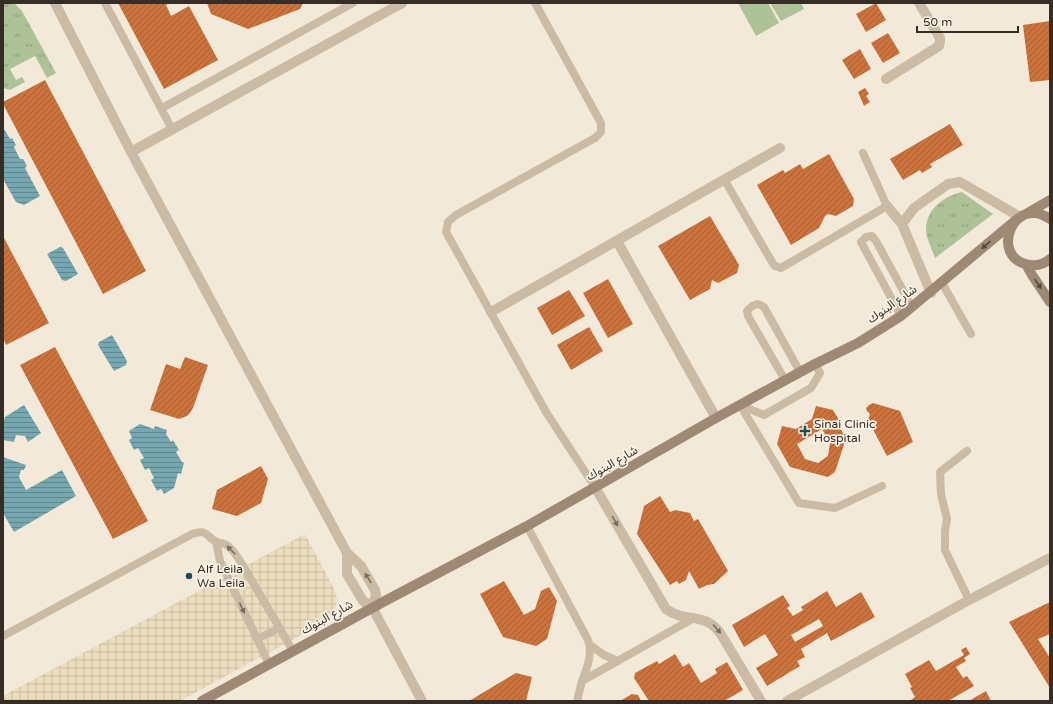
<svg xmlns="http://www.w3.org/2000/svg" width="1053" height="704" viewBox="0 0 1053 704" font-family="'Varela Round','Noto Sans Arabic',sans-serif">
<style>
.grass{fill:url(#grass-tufts)}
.pitch{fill:#aec298}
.plaza{fill:url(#plaza-grid)}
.water{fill:url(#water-rules)}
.building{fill:url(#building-hatch);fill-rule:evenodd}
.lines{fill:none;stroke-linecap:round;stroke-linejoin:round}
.lane{stroke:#cbbba4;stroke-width:8}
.street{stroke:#cbbba4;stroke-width:10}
.secondary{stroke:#9e8975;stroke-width:10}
.oneway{fill:#55493e}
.oneway2{fill:#796d5f}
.poi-dot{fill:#1a4c59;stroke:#faf3e5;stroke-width:1.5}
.labels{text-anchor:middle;stroke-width:3.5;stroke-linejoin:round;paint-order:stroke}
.street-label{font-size:12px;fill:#362d26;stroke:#faf3e5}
.poi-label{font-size:12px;fill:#362d26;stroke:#faf3e5;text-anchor:start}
</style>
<defs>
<pattern id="grass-tufts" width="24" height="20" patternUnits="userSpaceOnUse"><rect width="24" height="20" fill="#aec298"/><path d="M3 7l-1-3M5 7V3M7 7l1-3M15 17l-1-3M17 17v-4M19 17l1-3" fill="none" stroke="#8e9e7c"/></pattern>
<pattern id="plaza-grid" width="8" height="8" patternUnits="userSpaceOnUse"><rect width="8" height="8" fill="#ebddbe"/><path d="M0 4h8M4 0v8" fill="none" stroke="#cabea3"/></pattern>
<pattern id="water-rules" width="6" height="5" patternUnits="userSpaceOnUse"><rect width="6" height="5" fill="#76a7b0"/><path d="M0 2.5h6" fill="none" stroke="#62888f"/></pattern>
<pattern id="building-hatch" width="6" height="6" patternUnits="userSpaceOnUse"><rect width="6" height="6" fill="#cb723d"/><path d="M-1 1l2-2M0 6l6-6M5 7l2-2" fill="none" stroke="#a65e33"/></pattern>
</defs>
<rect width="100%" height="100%" fill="#f2e9d8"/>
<!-- grass -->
<path class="grass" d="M 3,3 L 14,3 L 22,11 L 56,73 L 47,78 L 35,56 L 10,69 L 16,80 L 22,77 L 25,82 L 10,90 L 3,88 Z
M 962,192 L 993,214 L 935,258 C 932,249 927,240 926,231 C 925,210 944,196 962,192 Z"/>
<!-- pitch -->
<path class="pitch" d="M 738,3 L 768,3 L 779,23 L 756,36 Z
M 770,3 L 801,3 L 804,9 L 781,21 Z"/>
<!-- plaza -->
<path class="plaza" d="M 305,534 L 333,587 L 337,598 L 335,612 L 325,622 L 180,701 L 3,701 L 3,696 Z"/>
<!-- water -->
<path class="water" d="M 3,127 L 10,139 L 12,138 L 16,145 L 14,147 L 20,159 L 23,159 L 27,166 L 25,168 L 40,196 L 24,205 L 16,202 L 3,179 Z
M 60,247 L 63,248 L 78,274 L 66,281 L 62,280 L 47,254 Z
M 112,335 L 127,361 L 126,365 L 114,371 L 98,345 L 99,342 Z
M 24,405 L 41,433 L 28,442 L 25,436 L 16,435 L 14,442 L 3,440 L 3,424 L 5,417 Z
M 140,424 L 154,429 L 155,426 L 167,430 L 166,434 L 171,442 L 173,440 L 179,450 L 176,452 L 182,462 L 184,463 L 181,474 L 178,473 L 174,488 L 164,494 L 161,489 L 157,491 L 151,480 L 154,478 L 149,468 L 145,470 L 140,460 L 144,458 L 138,448 L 134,450 L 129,440 L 132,438 L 129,431 Z
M 3,457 L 26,465 L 24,470 L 21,470 L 19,477 L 26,490 L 62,470 L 76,496 L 14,532 L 3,513 Z"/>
<!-- building -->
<path class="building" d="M 118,3 L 169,3 L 166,5 L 171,16 L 189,6 L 218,60 L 164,89 Z
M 207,3 L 303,3 L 300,9 L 248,29 L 211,14 Z
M 876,3 L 886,20 L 866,32 L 856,14 Z
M 1050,21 L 1050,80 L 1030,82 L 1023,25 Z
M 888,33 L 900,53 L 883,63 L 871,43 Z
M 860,49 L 871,69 L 854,79 L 842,60 Z
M 45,80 L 146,271 L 103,294 L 3,104 L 3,102 Z
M 865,88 L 869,94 L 866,96 L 870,102 L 864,106 L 858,92 Z
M 950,124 L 963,145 L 930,164 L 932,167 L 922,173 L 920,170 L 903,180 L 890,159 Z
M 829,154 L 854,199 L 853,206 L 836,216 L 828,214 L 825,216 L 819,228 L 791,245 L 757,185 L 783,170 L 785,173 L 800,164 L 803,169 Z
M 710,216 L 739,265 L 737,273 L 718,283 L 712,280 L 710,289 L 690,300 L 658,246 Z
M 3,236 L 49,323 L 6,345 L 3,338 Z
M 608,279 L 633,324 L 608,338 L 583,293 Z
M 569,290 L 585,316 L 552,335 L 537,308 Z
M 589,327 L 603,351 L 571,370 L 557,345 Z
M 55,347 L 148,521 L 113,539 L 20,365 Z
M 185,357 L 208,365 L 193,408 L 190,413 L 187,416 L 179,419 L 150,410 L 166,364 L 180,369 Z
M 873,403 L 900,411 L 913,442 L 887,456 L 868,420 L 870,414 L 867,411 L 866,408 L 869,405 Z
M 816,406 L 833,410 L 841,423 L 838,425 L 846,438 L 835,472 L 828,477 L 790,467 L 777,444 L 782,426 L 796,429 L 812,419 ZM 822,429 L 830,443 L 828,456 L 818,463 L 805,459 L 797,444 Z
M 261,466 L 268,479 L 261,503 L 237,516 L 212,509 L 217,490 Z
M 660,496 L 670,512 L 675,510 L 690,513 L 694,521 L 698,519 L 728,571 L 714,584 L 707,585 L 699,589 L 689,571 L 686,580 L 679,584 L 677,581 L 670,585 L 637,534 L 644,506 Z
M 504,581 L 524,615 L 535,609 L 541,591 L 549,587 L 557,601 L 547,639 L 536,646 L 503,637 L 480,594 Z
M 827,591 L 836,607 L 861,592 L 875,617 L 831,641 L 827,633 L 801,649 L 805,657 L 797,661 L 800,666 L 767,686 L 756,668 L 778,655 L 765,634 L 744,647 L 732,625 L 783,595 L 790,606 L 787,608 L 793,616 L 803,610 L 801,607 ZM 819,619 L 823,626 L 795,642 L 791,635 Z
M 1050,602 L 1050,634 L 1038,639 L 1050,658 L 1050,688 L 1009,622 Z
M 966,647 L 970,654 L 964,658 L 966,661 L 956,667 L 963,678 L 967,676 L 974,686 L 948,701 L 911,701 L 911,700 L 915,697 L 910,688 L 912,687 L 905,674 L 929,660 L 936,671 L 964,655 L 961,650 Z
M 675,654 L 683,667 L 689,663 L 701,683 L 717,673 L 715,669 L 727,662 L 743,690 L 724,701 L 649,701 L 634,678 L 635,673 L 657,661 L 659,664 Z
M 516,673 L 532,677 L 526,701 L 469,701 Z
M 986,691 L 991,701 L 969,701 Z
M 632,694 L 638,695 L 641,701 L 620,701 Z"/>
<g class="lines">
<!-- lane -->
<path class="lane" d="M 105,3 L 172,129
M 535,3 L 601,123 L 601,132 L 595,138 L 456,215 L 448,222 L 446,232 L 546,412 L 595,487
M 162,108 L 353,3
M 724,179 L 772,262 L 775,266 L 781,268 L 887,206 L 863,153
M 942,283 L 971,334
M 901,316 L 861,242 L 866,237 L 872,236 L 876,241 L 912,307
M 785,380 L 748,316 L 747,311 L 752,306 L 758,304 L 764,307 L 800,372
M 740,405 L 799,503 L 835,508 L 882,486
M 740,405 L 764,415 L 811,388 L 820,373 L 815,364
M 967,451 L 940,472 L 941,494 L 947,519 L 945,531 L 945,550 L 969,600
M 527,526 L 588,640 C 593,653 587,669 582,681
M 216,542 L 220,561 L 269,664
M 3,636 L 192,534 C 207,529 205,535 215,541 C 218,543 222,543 225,544 C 233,548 237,557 242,564 L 293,651
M 257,639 L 279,628
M 590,645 L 604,655 L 618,661
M 577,701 L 582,681 L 694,618"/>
<!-- street -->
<path class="street" d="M 55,3 L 131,152 L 347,553 L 361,566 L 375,590 L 376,595 L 372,607
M 886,79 L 939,46 L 940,42 L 940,38 L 919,3
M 131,152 L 402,3
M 887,206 L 902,224 L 914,208 L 948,184 L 960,182 L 1020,217
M 902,224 L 931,293
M 617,241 L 716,418
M 491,312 L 780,148
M 595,487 L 666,609 C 686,624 706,610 722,636 L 761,701
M 347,553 L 347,574 L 363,601 L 372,607 L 422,701
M 787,701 L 969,600 L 1050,558"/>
<!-- secondary -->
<path class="secondary" d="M 1026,214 L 1050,200
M 1050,219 C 1013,193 988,259 1030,265 C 1037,266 1044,264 1050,259
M 1026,264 L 1032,275 L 1050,302
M 202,701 L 383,602 L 527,526 L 716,418 L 815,364 L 858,343 L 901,316 L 1016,220"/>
</g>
<!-- one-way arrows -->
<defs><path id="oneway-solid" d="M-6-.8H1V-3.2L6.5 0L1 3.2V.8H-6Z"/></defs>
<g class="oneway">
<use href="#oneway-solid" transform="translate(986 245) rotate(140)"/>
<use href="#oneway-solid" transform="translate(1038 284) rotate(55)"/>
</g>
<g class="oneway2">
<use href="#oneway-solid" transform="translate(615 521) rotate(60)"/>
<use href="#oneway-solid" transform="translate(231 550) rotate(-135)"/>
<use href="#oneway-solid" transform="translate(368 578) rotate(-121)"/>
<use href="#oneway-solid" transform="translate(242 608) rotate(65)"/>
<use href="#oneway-solid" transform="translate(717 629) rotate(49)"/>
</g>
<!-- markers -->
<g class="poi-dot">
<path d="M803 425h4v4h4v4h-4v4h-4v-4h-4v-4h4z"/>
<circle cx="189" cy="576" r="4"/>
</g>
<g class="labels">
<!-- street labels -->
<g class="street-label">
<text transform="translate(892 304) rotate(-35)" y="4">شارع البنوك</text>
<text transform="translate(612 463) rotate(-30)" y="4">شارع البنوك</text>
<text transform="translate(327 617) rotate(-29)" y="4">شارع البنوك</text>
</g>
<!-- poi labels -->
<g class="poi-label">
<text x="814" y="428">Sinai Clinic<tspan x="814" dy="14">Hospital</tspan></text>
<text x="197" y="573">Alf Leila<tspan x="197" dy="14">Wa Leila</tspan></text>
</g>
</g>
<!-- border -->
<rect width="1053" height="704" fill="none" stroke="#362d26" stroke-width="8"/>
<!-- scale -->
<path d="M917 26v6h101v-6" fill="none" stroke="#362d26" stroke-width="2"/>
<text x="923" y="26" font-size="12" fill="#362d26" stroke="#faf3e5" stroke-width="3" paint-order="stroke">50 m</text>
</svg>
